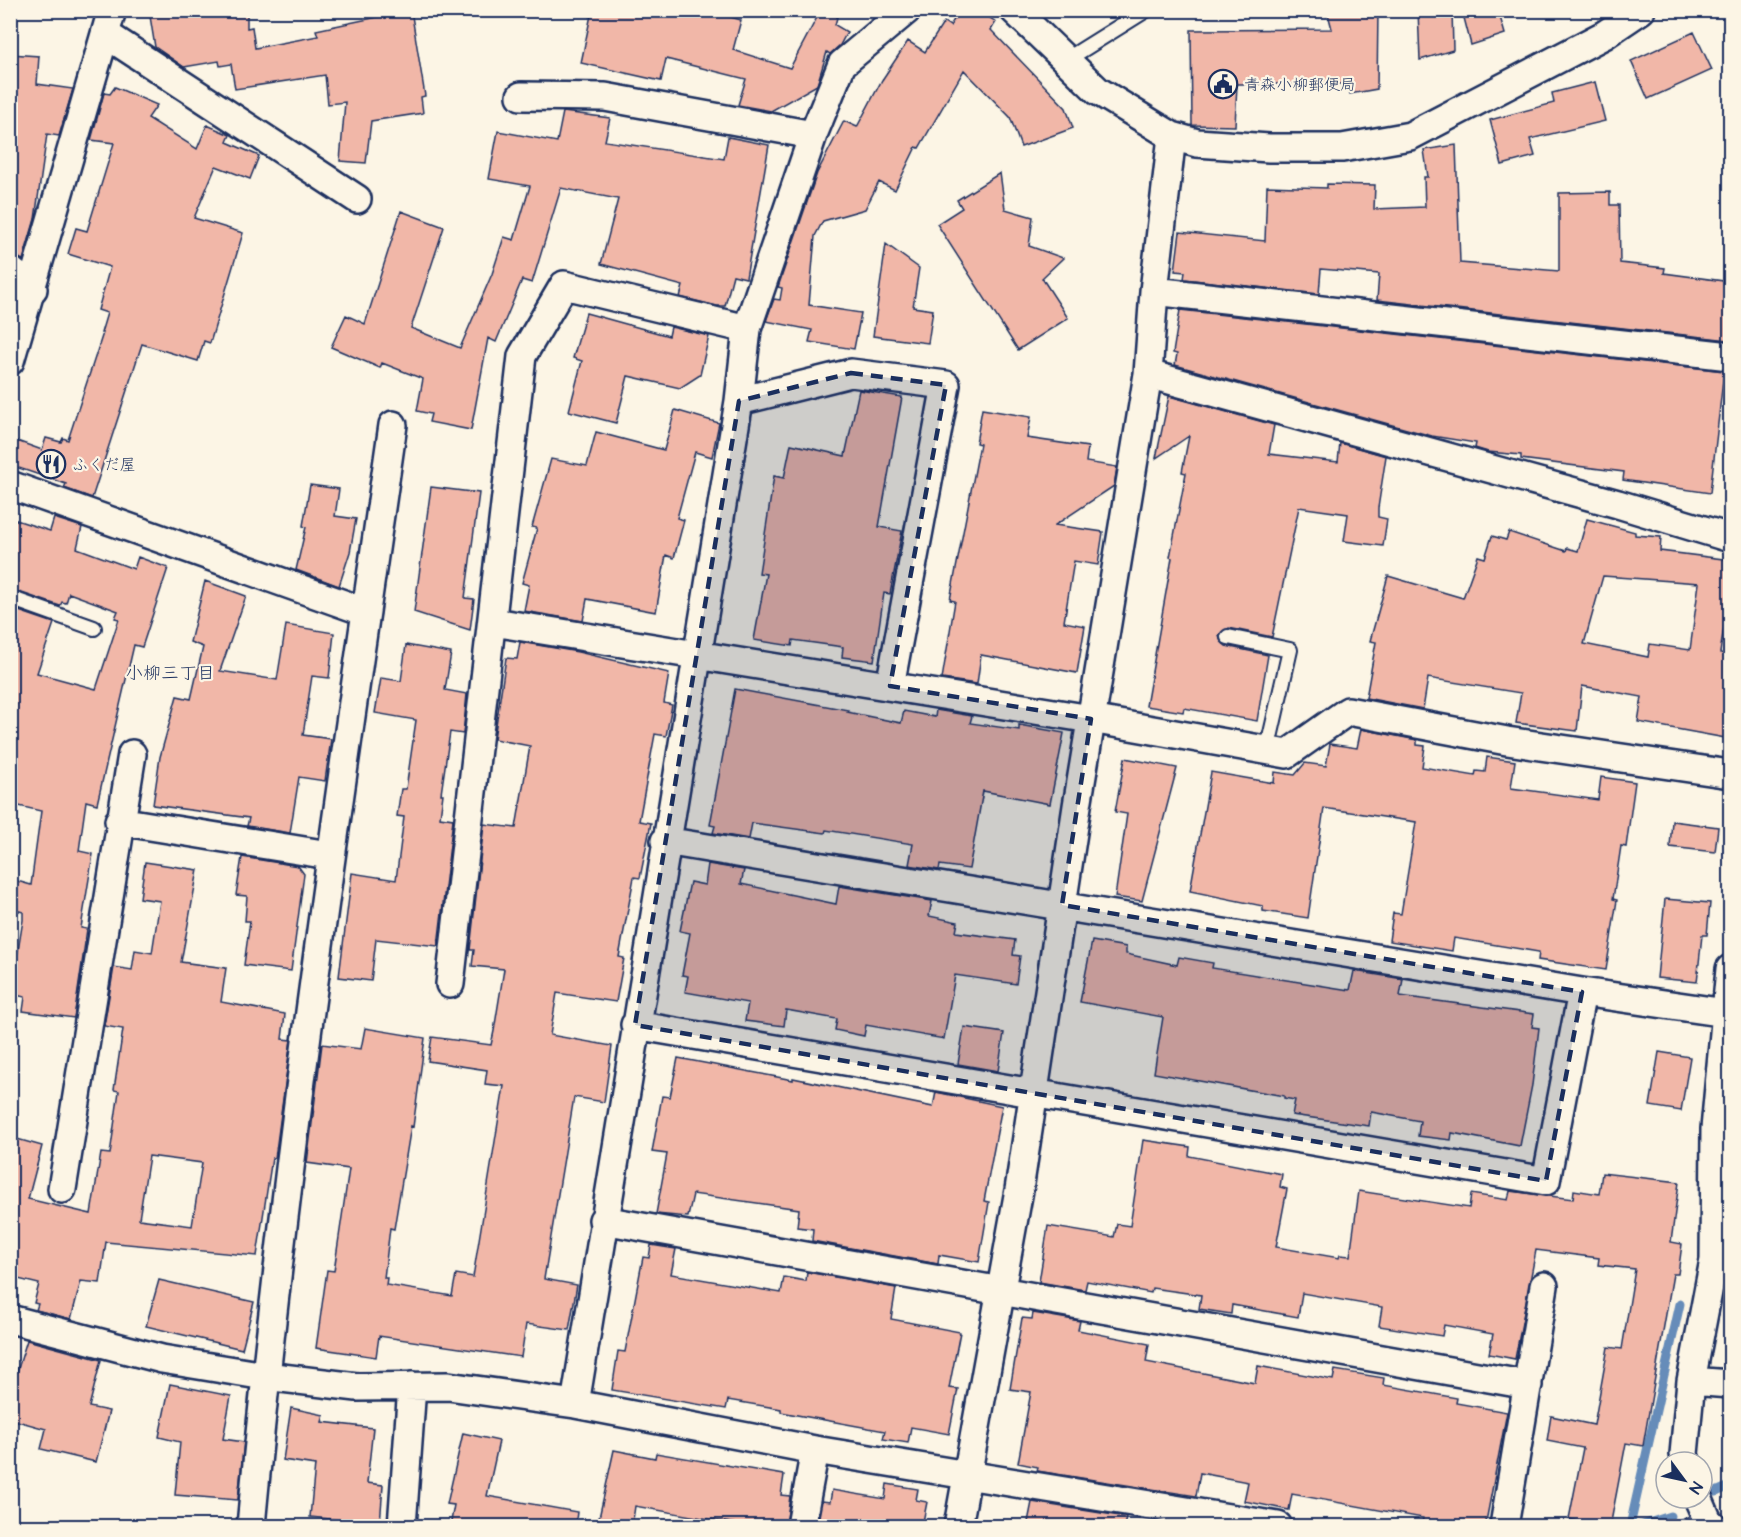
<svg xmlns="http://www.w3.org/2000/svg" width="1741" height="1537" viewBox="0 0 1741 1537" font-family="'Architects Daughter','Klee One',sans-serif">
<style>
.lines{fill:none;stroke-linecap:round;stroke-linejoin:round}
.stream{stroke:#668cb9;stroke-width:9}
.building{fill:#f1b7a8;stroke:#1b2f5e;stroke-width:1.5;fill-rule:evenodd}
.lane-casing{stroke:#1b2f5e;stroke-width:18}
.street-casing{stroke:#1b2f5e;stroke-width:32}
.lane{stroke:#fcf5e5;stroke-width:14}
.street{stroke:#fcf5e5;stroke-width:27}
.marked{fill:#1b2f5e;fill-opacity:0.2;stroke:#1b2f5e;stroke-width:4.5;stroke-dasharray:12 8;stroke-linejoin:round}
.labels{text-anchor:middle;stroke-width:4.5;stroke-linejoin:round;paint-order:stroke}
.poi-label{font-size:16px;fill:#1b2f5e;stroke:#fcf5e5;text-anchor:start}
.neighbourhood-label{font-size:18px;fill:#1b2f5e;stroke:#fcf5e5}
</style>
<rect width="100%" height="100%" fill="#fcf5e5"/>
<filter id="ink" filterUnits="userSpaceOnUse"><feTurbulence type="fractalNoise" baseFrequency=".0167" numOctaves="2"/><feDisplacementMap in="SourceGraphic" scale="12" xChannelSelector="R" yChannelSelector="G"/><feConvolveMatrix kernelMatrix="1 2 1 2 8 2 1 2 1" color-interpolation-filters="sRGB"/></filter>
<g filter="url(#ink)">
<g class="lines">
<!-- stream -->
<path class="stream" d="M 1716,1492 L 1730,1486
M 1630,1526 L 1680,1304
M 1640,1526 L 1670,1516"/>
</g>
<!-- building -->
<path class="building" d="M 149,10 L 247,10 L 247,28 L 252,27 L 255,48 L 318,36 L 316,30 L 411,10 L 425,96 L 421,97 L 423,113 L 371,121 L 366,163 L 340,161 L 345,102 L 328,104 L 325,75 L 235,89 L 231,64 L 220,66 L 219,61 L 184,67 L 155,47 Z
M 592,10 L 707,10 L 741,20 L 733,50 L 790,68 L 821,10 L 839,10 L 835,25 L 847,32 L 840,45 L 830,54 L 827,52 L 817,85 L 771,111 L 738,105 L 746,79 L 666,59 L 661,81 L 581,63 Z
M 960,10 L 978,10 L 996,22 L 991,30 L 1066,108 L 1073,128 L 1021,147 L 1010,117 L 964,70 L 919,148 L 916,147 L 895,190 L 879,182 L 865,209 L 823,221 L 815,236 L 809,305 L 861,313 L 854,349 L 809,342 L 812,330 L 766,321 L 774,299 L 780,300 L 782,288 L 778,287 L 817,173 L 844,121 L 857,127 L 882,80 L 908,41 L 925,52 L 944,22 L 950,26 Z
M 1327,10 L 1378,10 L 1377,89 L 1350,94 L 1348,84 L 1237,84 L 1235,126 L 1192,125 L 1191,30 L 1332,29 Z
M 1418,10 L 1452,10 L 1453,50 L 1420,60 Z
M 1462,10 L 1498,10 L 1505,34 L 1471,45 Z
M 1694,32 L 1712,70 L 1648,99 L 1631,61 Z
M 10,54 L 39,56 L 37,84 L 73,89 L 59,136 L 47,134 L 35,219 L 23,260 L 10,255 Z
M 1595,82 L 1605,121 L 1530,139 L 1535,156 L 1502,165 L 1490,120 L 1554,103 L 1552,93 Z
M 115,87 L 157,105 L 148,118 L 197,149 L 207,125 L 230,135 L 227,142 L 259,156 L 250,179 L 216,166 L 194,218 L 243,233 L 210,343 L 204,341 L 198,361 L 142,344 L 92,498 L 64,488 L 66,484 L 10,465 L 10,462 L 17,441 L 42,450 L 46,438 L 61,442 L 63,438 L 68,440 L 103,333 L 101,333 L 107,313 L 98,310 L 110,267 L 68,254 L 76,228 L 87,231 L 114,143 L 91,140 L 104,93 L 110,94 Z
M 563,112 L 610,118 L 605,141 L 724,159 L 728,137 L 769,145 L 746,278 L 733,275 L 725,306 L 717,306 L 680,297 L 683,286 L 601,264 L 618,199 L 561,188 L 532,283 L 522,280 L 496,342 L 488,338 L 471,430 L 429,422 L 431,414 L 417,411 L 423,379 L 382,363 L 380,368 L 331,347 L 346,315 L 365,324 L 401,211 L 444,227 L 411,328 L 460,348 L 492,274 L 504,237 L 514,240 L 530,186 L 489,179 L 498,131 L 557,142 Z
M 1456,145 L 1460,263 L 1559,271 L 1559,193 L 1610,192 L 1610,205 L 1619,205 L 1620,263 L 1665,268 L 1664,273 L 1731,282 L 1729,340 L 1377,300 L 1379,274 L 1321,269 L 1319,294 L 1184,279 L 1185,272 L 1175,271 L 1180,232 L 1265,241 L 1267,186 L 1327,188 L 1327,184 L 1375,185 L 1374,209 L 1425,207 L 1424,177 L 1428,177 L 1424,150 Z
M 1000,173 L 1005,209 L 1033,217 L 1029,246 L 1063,258 L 1042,278 L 1068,318 L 1018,350 L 937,224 L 962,208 L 957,200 Z
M 886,244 L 919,268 L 913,307 L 933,310 L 928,343 L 873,336 Z
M 1180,310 L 1724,371 L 1710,493 L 1623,480 L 1624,472 L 1521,459 L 1521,455 L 1488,452 L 1475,448 L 1476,443 L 1432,436 L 1175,365 L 1177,354 L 1173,353 Z
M 586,313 L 669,336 L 671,327 L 709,336 L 700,375 L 680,388 L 628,376 L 616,423 L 569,411 L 582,361 L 573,358 Z
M 859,390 L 902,397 L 879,527 L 902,531 L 890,594 L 884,593 L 874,661 L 842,657 L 843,647 L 793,640 L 792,646 L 754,640 L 766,574 L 759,573 L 774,476 L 784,478 L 791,444 L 845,456 Z
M 1169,396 L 1274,425 L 1269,454 L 1338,462 L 1340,443 L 1386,456 L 1378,508 L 1378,517 L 1387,519 L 1383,546 L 1344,541 L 1348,514 L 1299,507 L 1272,637 L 1229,628 L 1219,635 L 1220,640 L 1226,646 L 1268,655 L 1257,721 L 1184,708 L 1183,712 L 1146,706 L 1172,558 L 1170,557 L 1186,473 L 1182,472 L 1189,436 L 1156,458 Z
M 982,409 L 1031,417 L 1027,438 L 1088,447 L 1086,462 L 1117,467 L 1114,486 L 1055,525 L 1103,532 L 1098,565 L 1074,561 L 1064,622 L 1085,626 L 1077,673 L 981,655 L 977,684 L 942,679 L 955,601 L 950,600 L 980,444 L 976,443 Z
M 675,410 L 719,423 L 712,457 L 695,452 L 677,518 L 684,520 L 674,558 L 666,555 L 656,612 L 587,599 L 583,621 L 524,611 L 529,585 L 522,583 L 537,528 L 532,527 L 551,459 L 587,466 L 596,432 L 664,450 Z
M 310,485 L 339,489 L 335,516 L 356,519 L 350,552 L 339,586 L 296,570 L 306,527 L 303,526 Z
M 431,487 L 479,493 L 465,598 L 474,599 L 470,630 L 414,612 Z
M 10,518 L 50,531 L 54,518 L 82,527 L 77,548 L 134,569 L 138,557 L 168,568 L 142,647 L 134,645 L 97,804 L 86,801 L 79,851 L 93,854 L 81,928 L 87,929 L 74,1018 L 23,1011 L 25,997 L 11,994 L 23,920 L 23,912 L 10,908 L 10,879 L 31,885 L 41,811 L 10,804 L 10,608 L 54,623 L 37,673 L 96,689 L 119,619 L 115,618 L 118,611 L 69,593 L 66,603 L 62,602 L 60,606 L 10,589 Z
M 1587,519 L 1635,532 L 1635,535 L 1661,537 L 1660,551 L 1731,560 L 1731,581 L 1720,653 L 1731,655 L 1731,739 L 1638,722 L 1642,697 L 1582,686 L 1577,731 L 1516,723 L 1521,693 L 1428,678 L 1423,709 L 1366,698 L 1376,642 L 1370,641 L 1388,576 L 1463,598 L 1478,556 L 1485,558 L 1492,536 L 1506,540 L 1509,532 L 1566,551 L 1567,548 L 1578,551 ZM 1603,576 L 1699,583 L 1690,650 L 1650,644 L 1648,657 L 1584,644 Z
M 205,581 L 246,596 L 220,671 L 277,680 L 286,625 L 334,633 L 329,678 L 312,676 L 303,735 L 331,739 L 325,781 L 299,777 L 290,833 L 247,826 L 249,818 L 153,805 L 160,757 L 177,696 L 191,699 L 203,647 L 190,642 Z
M 520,642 L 578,652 L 669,673 L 664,703 L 672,705 L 666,736 L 655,734 L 639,821 L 651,823 L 640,878 L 634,877 L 619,957 L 624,958 L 616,1002 L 557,993 L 550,1035 L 612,1046 L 604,1102 L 574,1097 L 544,1279 L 577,1285 L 569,1330 L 526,1324 L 521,1357 L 379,1336 L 376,1357 L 316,1348 L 327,1270 L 334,1271 L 349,1169 L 307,1163 L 322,1044 L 361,1049 L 365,1028 L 425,1038 L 413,1127 L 411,1126 L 394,1229 L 390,1228 L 384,1278 L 387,1278 L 386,1285 L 452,1296 L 456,1274 L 473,1277 L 504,1086 L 485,1084 L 487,1070 L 428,1061 L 432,1037 L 491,1045 L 494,1031 L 504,969 L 472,966 L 474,950 L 470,950 L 484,824 L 516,828 L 530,746 L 494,739 L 506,658 L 517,659 Z
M 406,645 L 451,653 L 445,690 L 467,694 L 463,734 L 450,732 L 441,794 L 443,794 L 440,817 L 453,819 L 438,946 L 376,939 L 371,981 L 339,977 L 352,873 L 396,880 L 404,817 L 397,816 L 401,789 L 406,789 L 416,720 L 375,713 L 381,678 L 401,681 Z
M 735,689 L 848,710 L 847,712 L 901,723 L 904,711 L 935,717 L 936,710 L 972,716 L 970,723 L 1019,730 L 1019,725 L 1064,733 L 1050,804 L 983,791 L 969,869 L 940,865 L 939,870 L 909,865 L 913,844 L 826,830 L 825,833 L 752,823 L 749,839 L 713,833 L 715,826 L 710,825 Z
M 1361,729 L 1417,740 L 1417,745 L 1425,746 L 1422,767 L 1475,776 L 1476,771 L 1485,772 L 1487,757 L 1515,761 L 1511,788 L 1598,800 L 1601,777 L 1635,782 L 1626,847 L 1621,846 L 1613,899 L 1617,900 L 1606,970 L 1538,960 L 1539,952 L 1454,938 L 1452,951 L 1389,941 L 1393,913 L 1401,914 L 1416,822 L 1324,808 L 1308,918 L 1263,911 L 1263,906 L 1190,891 L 1211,772 L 1274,783 L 1275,772 L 1295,775 L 1305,763 L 1326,766 L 1330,744 L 1357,748 Z
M 1125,758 L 1177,768 L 1142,901 L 1115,897 L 1127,814 L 1115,812 Z
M 1672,821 L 1718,827 L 1715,852 L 1670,847 Z
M 242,857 L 298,866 L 304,874 L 291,971 L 244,965 L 250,921 L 245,921 L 247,896 L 236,895 Z
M 145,862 L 198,870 L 181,962 L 226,968 L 221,1002 L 285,1014 L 282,1039 L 291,1040 L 275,1158 L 272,1158 L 257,1256 L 106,1242 L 100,1283 L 81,1281 L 71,1319 L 36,1310 L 38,1304 L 34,1303 L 39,1284 L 10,1277 L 10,1137 L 42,1146 L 28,1199 L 91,1214 L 101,1153 L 110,1154 L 119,1091 L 114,1090 L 123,1029 L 104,1026 L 114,967 L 132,970 L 135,950 L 152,953 L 160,901 L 140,898 ZM 149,1156 L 202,1163 L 192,1226 L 139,1219 Z
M 708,864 L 744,870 L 741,884 L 836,904 L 839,886 L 932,901 L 929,916 L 958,922 L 956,932 L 1015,940 L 1013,955 L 1020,956 L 1016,984 L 955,975 L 944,1039 L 866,1025 L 864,1036 L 835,1030 L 837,1019 L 786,1010 L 784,1026 L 745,1021 L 748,1003 L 685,992 L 688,976 L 682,975 L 690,933 L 680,931 L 690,882 L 705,885 Z
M 1665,899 L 1710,903 L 1707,935 L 1702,935 L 1697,982 L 1657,978 Z
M 1092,941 L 1126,947 L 1126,954 L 1177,965 L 1179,957 L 1213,963 L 1212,968 L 1343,989 L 1350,990 L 1354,971 L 1403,979 L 1400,996 L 1534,1014 L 1532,1027 L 1539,1028 L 1532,1085 L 1520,1146 L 1452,1133 L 1451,1140 L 1418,1136 L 1420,1121 L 1371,1112 L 1369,1126 L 1292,1115 L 1295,1100 L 1284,1098 L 1284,1096 L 1154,1073 L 1163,1017 L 1080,1002 Z
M 964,1027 L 1004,1033 L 998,1071 L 958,1064 Z
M 1659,1052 L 1690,1057 L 1681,1111 L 1650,1106 Z
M 678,1058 L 793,1080 L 793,1078 L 933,1107 L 936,1092 L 1002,1106 L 984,1201 L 989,1202 L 979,1262 L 939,1255 L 938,1264 L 812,1241 L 813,1229 L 797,1227 L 799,1209 L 693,1194 L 688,1217 L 656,1214 L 667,1154 L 652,1152 L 662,1096 L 670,1097 Z
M 1143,1140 L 1190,1147 L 1189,1156 L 1282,1174 L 1280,1187 L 1287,1189 L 1276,1247 L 1339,1258 L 1340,1255 L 1350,1256 L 1359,1191 L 1469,1208 L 1471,1194 L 1508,1200 L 1510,1191 L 1573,1199 L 1574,1190 L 1599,1194 L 1602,1173 L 1679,1182 L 1671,1242 L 1682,1244 L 1678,1274 L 1673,1274 L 1643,1446 L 1626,1443 L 1610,1527 L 1569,1519 L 1583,1448 L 1547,1441 L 1551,1416 L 1594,1425 L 1608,1347 L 1622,1349 L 1635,1269 L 1598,1265 L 1599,1258 L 1536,1250 L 1515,1359 L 1489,1354 L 1493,1334 L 1444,1325 L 1442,1336 L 1379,1326 L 1382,1307 L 1302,1293 L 1298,1317 L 1232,1305 L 1231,1314 L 1199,1309 L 1201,1295 L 1152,1288 L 1151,1293 L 1087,1281 L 1085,1290 L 1039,1282 L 1048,1226 L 1114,1237 L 1117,1224 L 1130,1226 Z
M 651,1245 L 676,1249 L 671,1274 L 781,1293 L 784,1277 L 806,1281 L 807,1272 L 896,1288 L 891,1319 L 960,1332 L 949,1388 L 958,1389 L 949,1434 L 911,1427 L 908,1443 L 883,1439 L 885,1431 L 781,1412 L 781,1409 L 728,1400 L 726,1409 L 612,1390 L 618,1351 L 625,1352 L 643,1257 L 649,1258 Z
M 159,1280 L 254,1302 L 242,1349 L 146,1326 Z
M 1033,1313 L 1080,1321 L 1078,1330 L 1149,1344 L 1146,1362 L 1255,1383 L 1258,1366 L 1333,1380 L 1335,1370 L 1384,1378 L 1383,1385 L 1457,1398 L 1456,1403 L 1507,1412 L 1485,1527 L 1421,1527 L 1423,1518 L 1292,1494 L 1289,1510 L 1244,1501 L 1248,1482 L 1200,1473 L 1196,1496 L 1037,1471 L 1038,1467 L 1018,1463 L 1031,1392 L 1010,1389 L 1022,1318 L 1032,1319 Z
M 27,1340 L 101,1360 L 89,1407 L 109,1411 L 96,1462 L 41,1449 L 46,1429 L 10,1419 L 10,1394 Z
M 170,1384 L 231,1396 L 223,1439 L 244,1442 L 238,1500 L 175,1495 L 180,1442 L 159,1437 Z
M 291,1408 L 324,1415 L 322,1422 L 373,1428 L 367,1483 L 383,1485 L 380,1524 L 310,1517 L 315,1465 L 283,1460 Z
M 463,1433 L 499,1441 L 487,1496 L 577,1512 L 575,1527 L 450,1527 L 454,1505 L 447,1504 Z
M 614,1450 L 655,1458 L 656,1453 L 784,1475 L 781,1495 L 790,1496 L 786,1527 L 754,1527 L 635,1506 L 632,1527 L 597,1527 Z
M 887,1484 L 918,1489 L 916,1500 L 927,1502 L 922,1527 L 817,1527 L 822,1501 L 830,1502 L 832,1490 L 885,1499 Z
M 1032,1502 L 1126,1517 L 1124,1527 L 1027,1527 Z"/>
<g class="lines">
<!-- lane casing -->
<g class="lane-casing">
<path id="lane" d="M 1066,60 L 1146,10
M 10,598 L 94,628
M 1228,637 L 1290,650 L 1267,751
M 1685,1526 L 1708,1521"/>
</g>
<!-- street casing -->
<g class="street-casing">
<path id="street" d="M 1014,10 L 1098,91 L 1172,136 L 1197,143 L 1269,148 L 1342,148 L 1410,136 L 1604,35 L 1641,10
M 107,35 L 357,199
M 521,96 L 605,97 L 813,135
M 10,270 L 33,289
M 1154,291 L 1730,356
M 10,361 L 112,10
M 1148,374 L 1618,504 L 1730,538
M 739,401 L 851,373 L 946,385 L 890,686
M 10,485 L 366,612
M 493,622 L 1091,719 L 1287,754 L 1348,711 L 1507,741 L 1730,774
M 119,821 L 329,855
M 665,841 L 1582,992 L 1726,1013
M 450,984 L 522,356 L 564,285 L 747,329
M 635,1025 L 1546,1181 L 1582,992
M 62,1189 L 132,754
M 603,1220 L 1528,1385
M 10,1319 L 162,1359 L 265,1376 L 357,1387 L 448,1386 L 575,1404 L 815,1450 L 1278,1526
M 1691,1381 L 1730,1384
M 575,1404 L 739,401 L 747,329 L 813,135 L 842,64 L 907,10
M 1686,1462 L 1684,1454 L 1691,1381 L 1714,1260 L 1715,1129 L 1730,969
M 1698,1498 L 1708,1521 L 1714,1526
M 251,1526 C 285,1158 340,792 393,425
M 402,1526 L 412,1386
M 801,1526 L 815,1450
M 958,1526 L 1019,1190 L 1077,806 L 1148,374 L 1154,291 L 1172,136
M 1504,1526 L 1544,1286"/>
</g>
<!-- lane -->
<use href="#lane" class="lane"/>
<!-- street -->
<use href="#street" class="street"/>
</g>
</g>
<!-- marked area -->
<path class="marked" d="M 851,373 L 946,385 L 890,686 L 1091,719 L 1062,905 L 1582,992 L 1546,1181 L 635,1025 L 739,401 Z"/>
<!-- icons -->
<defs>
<g id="civic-ring" transform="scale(1.5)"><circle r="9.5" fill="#fcf5e5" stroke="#1b2f5e" stroke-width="1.5"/><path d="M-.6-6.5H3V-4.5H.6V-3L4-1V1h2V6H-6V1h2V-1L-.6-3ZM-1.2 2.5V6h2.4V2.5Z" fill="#1b2f5e"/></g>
<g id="restaurant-ring" transform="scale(1.5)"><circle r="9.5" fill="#fcf5e5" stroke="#1b2f5e" stroke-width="1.5"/><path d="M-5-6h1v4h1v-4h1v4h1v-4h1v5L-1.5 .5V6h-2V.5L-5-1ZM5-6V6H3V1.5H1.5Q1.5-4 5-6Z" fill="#1b2f5e"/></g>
</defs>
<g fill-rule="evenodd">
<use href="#civic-ring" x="1223" y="84"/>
<use href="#restaurant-ring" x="51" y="464"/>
</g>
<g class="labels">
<!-- poi labels -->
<g class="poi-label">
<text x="1244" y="90">青森小柳郵便局</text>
<text x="72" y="470">ふくだ屋</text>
</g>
<!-- neighbourhood labels -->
<g class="neighbourhood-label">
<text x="170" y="679">小柳三丁目</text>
</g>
</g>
<!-- margin -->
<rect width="1741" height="1537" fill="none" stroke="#fcf5e5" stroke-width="36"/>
<rect x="18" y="18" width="1705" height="1501" fill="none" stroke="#1b2f5e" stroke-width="2" filter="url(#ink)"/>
<!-- north arrow -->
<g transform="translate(1684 1480) rotate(123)"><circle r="28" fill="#fcf5e5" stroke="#a2a6af" stroke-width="1.5"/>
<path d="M0-4.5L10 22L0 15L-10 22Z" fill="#1b2f5e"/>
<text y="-9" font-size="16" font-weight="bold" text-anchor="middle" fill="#1b2f5e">N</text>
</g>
</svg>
